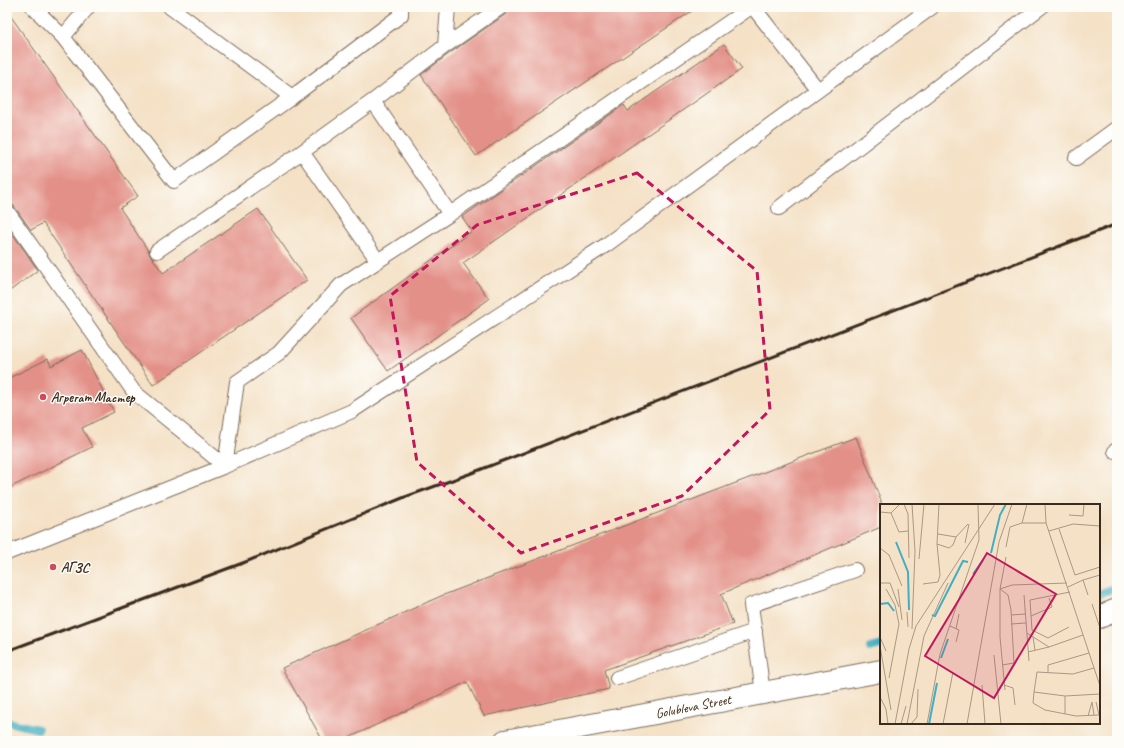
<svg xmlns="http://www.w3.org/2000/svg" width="1124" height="748" viewBox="0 0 1124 748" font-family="Caveat,sans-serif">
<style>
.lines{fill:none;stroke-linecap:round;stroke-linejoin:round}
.stream{stroke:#43aec1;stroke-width:8}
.building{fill:#e39188}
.lane-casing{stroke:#7c6a59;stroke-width:16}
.street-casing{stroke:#7c6a59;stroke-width:24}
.lane{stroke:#fff;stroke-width:14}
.street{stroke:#fff;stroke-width:22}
.rail{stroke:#3b2a1e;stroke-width:3}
.marked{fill:none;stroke:#c2185b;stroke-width:3;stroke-dasharray:8 5;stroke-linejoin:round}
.poi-dot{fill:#d1495b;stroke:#fdfcf7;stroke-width:1.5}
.labels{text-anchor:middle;stroke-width:3;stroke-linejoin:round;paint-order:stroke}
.poi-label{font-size:14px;font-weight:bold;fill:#3b2a1e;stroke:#fdfcf7;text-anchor:start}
.street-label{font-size:14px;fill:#3b2a1e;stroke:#fdfcf7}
.inset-river{fill:none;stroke:#43aec1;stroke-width:2}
.inset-road{fill:none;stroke:#aa9883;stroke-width:1}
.view{fill:#c2185b;fill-opacity:0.15;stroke:#c2185b;stroke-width:2}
.inset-edge{fill:none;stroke:#3b2a1e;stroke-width:2}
</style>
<rect width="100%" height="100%" fill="#fdfcf7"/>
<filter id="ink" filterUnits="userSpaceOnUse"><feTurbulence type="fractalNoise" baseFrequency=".025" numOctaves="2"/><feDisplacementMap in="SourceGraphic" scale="8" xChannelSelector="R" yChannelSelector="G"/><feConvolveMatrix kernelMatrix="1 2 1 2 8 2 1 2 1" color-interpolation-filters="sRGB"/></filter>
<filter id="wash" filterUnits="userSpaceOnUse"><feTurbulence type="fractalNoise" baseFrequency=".012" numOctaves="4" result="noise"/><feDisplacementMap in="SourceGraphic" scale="16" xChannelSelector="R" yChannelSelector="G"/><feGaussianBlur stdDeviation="0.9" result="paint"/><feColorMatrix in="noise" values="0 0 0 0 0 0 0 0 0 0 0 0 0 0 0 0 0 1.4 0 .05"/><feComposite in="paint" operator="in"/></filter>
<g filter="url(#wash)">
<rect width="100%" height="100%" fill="#f4e1c6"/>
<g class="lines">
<!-- stream -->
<path class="stream" d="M 1099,594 L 1117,587
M 870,648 L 881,645
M 12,723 L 38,729"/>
</g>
<g id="blocks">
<!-- building -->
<path class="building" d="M 512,7 L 698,7 L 476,156 L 421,75 L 450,53 L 506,14 L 509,9 Z
M 7,11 L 138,196 L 120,208 L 149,252 L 150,255 L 153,259 L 163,273 L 258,209 L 307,280 L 153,385 L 43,223 L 31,230 L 14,206 L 11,204 L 7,203 Z
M 724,44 L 742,69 L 463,263 L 489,299 L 388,371 L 351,318 L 472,231 L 462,217 L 624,105 L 628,111 Z
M 7,226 L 38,270 L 7,293 Z
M 82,350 L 114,412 L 82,428 L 92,447 L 7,489 L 7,379 L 48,359 L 51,366 Z
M 856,437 L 881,501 L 881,527 L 721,594 L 733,624 L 604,670 L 609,689 L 484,716 L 467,682 L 342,741 L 323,741 L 282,668 L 441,596 Z"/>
</g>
</g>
<g filter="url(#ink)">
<use href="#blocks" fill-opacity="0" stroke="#7c6a59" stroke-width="1"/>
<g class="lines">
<!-- lane casing -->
<g class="lane-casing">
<path id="lane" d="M 33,7 L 63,37 L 174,181 L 292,97 L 401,15 L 401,7
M 170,7 L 292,97
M 753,7 L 818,90
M 63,37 L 88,7
M 445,46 L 448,7
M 373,101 L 450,214
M 302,152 L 378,261
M 1076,158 L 1117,128
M 779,208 L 1041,7
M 7,211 L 134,392 L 225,466 L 352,411 L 606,245 L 932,7
M 157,251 L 302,152 L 373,101 L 445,46 L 501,7
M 1115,451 L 1117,450
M 7,553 L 225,466 L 237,382 L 279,353 L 341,285 L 450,214 L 751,7
M 617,678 L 755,631
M 763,693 L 751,605 L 855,570"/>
</g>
<!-- street casing -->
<g class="street-casing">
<path id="street" d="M 1099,617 L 1117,610
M 505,741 L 881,671"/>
</g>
<!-- lane -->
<use href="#lane" class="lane"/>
<!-- street -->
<use href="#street" class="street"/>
<!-- rail -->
<path class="rail" d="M 7,651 L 248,561 L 405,497 L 469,474 L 1117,224"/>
</g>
</g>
<!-- marked area -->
<path class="marked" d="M 637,173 L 757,271 L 770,410 L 682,496 L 521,553 L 417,462 L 390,296 L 477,225 Z"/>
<!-- markers -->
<g class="poi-dot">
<circle cx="43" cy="397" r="4"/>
<circle cx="53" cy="567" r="4"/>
</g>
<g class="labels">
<!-- poi labels -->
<g class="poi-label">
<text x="51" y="402">Агрегат Мастер</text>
<text x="61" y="572">АГЗС</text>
</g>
<!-- street labels -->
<g class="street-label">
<text transform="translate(693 706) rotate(-11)" y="5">Golubleva Street</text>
</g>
</g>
<!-- overview -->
<g transform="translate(880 504)">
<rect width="220" height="220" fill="#f4e1c6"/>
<path class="inset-river" d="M 16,38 L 28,68 L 29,106M 111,49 L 120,11 L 126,0M 93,70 L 103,56M 0,100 L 8,99 L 14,107M 52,111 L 55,112 L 83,57 L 88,58M 61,154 L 68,135M 49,220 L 57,179"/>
<path class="inset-road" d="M 24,0 L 28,10 L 29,54M 147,0 L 142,19 L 166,19M 165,0 L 166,19 L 220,182M 0,8 L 11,9 L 19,28 L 28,27M 11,9 L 20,0M 189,11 L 203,12 L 204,0M 179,25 L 195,71 L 220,63M 169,27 L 193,20 L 220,22M 58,30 L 76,33 L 73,41 L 69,44 L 57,40 L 59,0M 76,33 L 88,20M 85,39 L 89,20M 126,43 L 130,23 L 142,19M 0,44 L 9,51 L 22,82M 39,55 L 44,0M 0,79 L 10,79 L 19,103M 43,80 L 58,78 L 60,71 L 57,40M 188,83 L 203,76M 6,85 L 15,101 L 19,120 L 9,174M 18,85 L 22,116M 144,91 L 149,157M 208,91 L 203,76 L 220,71M 212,100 L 220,124M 27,108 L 28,123M 131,111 L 145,110M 151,112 L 172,103 L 169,94M 131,120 L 146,119M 70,122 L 79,126 L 76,138M 189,123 L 168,134 L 152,126 L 150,96 L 190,88M 32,125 L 35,47 L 32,0M 76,125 L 79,110M 147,129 L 169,143 L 148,148M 0,133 L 6,147M 153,133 L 155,146M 0,142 L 11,206M 169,143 L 203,131M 114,151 L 121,220M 122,161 L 134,159 L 131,106 L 128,91 L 120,85 L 126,53M 214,164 L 193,170 L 157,168 L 154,188 L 185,192 L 220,190M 168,168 L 168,161 L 209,149M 102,181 L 105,220M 124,181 L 133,184 L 135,201M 125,186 L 120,133 L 120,85 L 132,81 L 187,79M 154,188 L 153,199 L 165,206 L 196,212 L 219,211 L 216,198M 0,193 L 6,205 L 8,220M 185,210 L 185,192M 208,212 L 212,198 L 214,211M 15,220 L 29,145 L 36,122 L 115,0M 21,220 L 26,202M 27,220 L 44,132 L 68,79M 31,220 L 37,213 L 38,185M 47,220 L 60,150 L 99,36 L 98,0M 63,220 L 73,168M 87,220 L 119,38 L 132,0"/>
<path class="view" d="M 107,49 L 176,90 L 114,194 L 45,152 Z"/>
<rect width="220" height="220" class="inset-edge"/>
</g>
<!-- margin -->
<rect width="1124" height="748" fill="none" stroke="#fdfcf7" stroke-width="24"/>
</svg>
